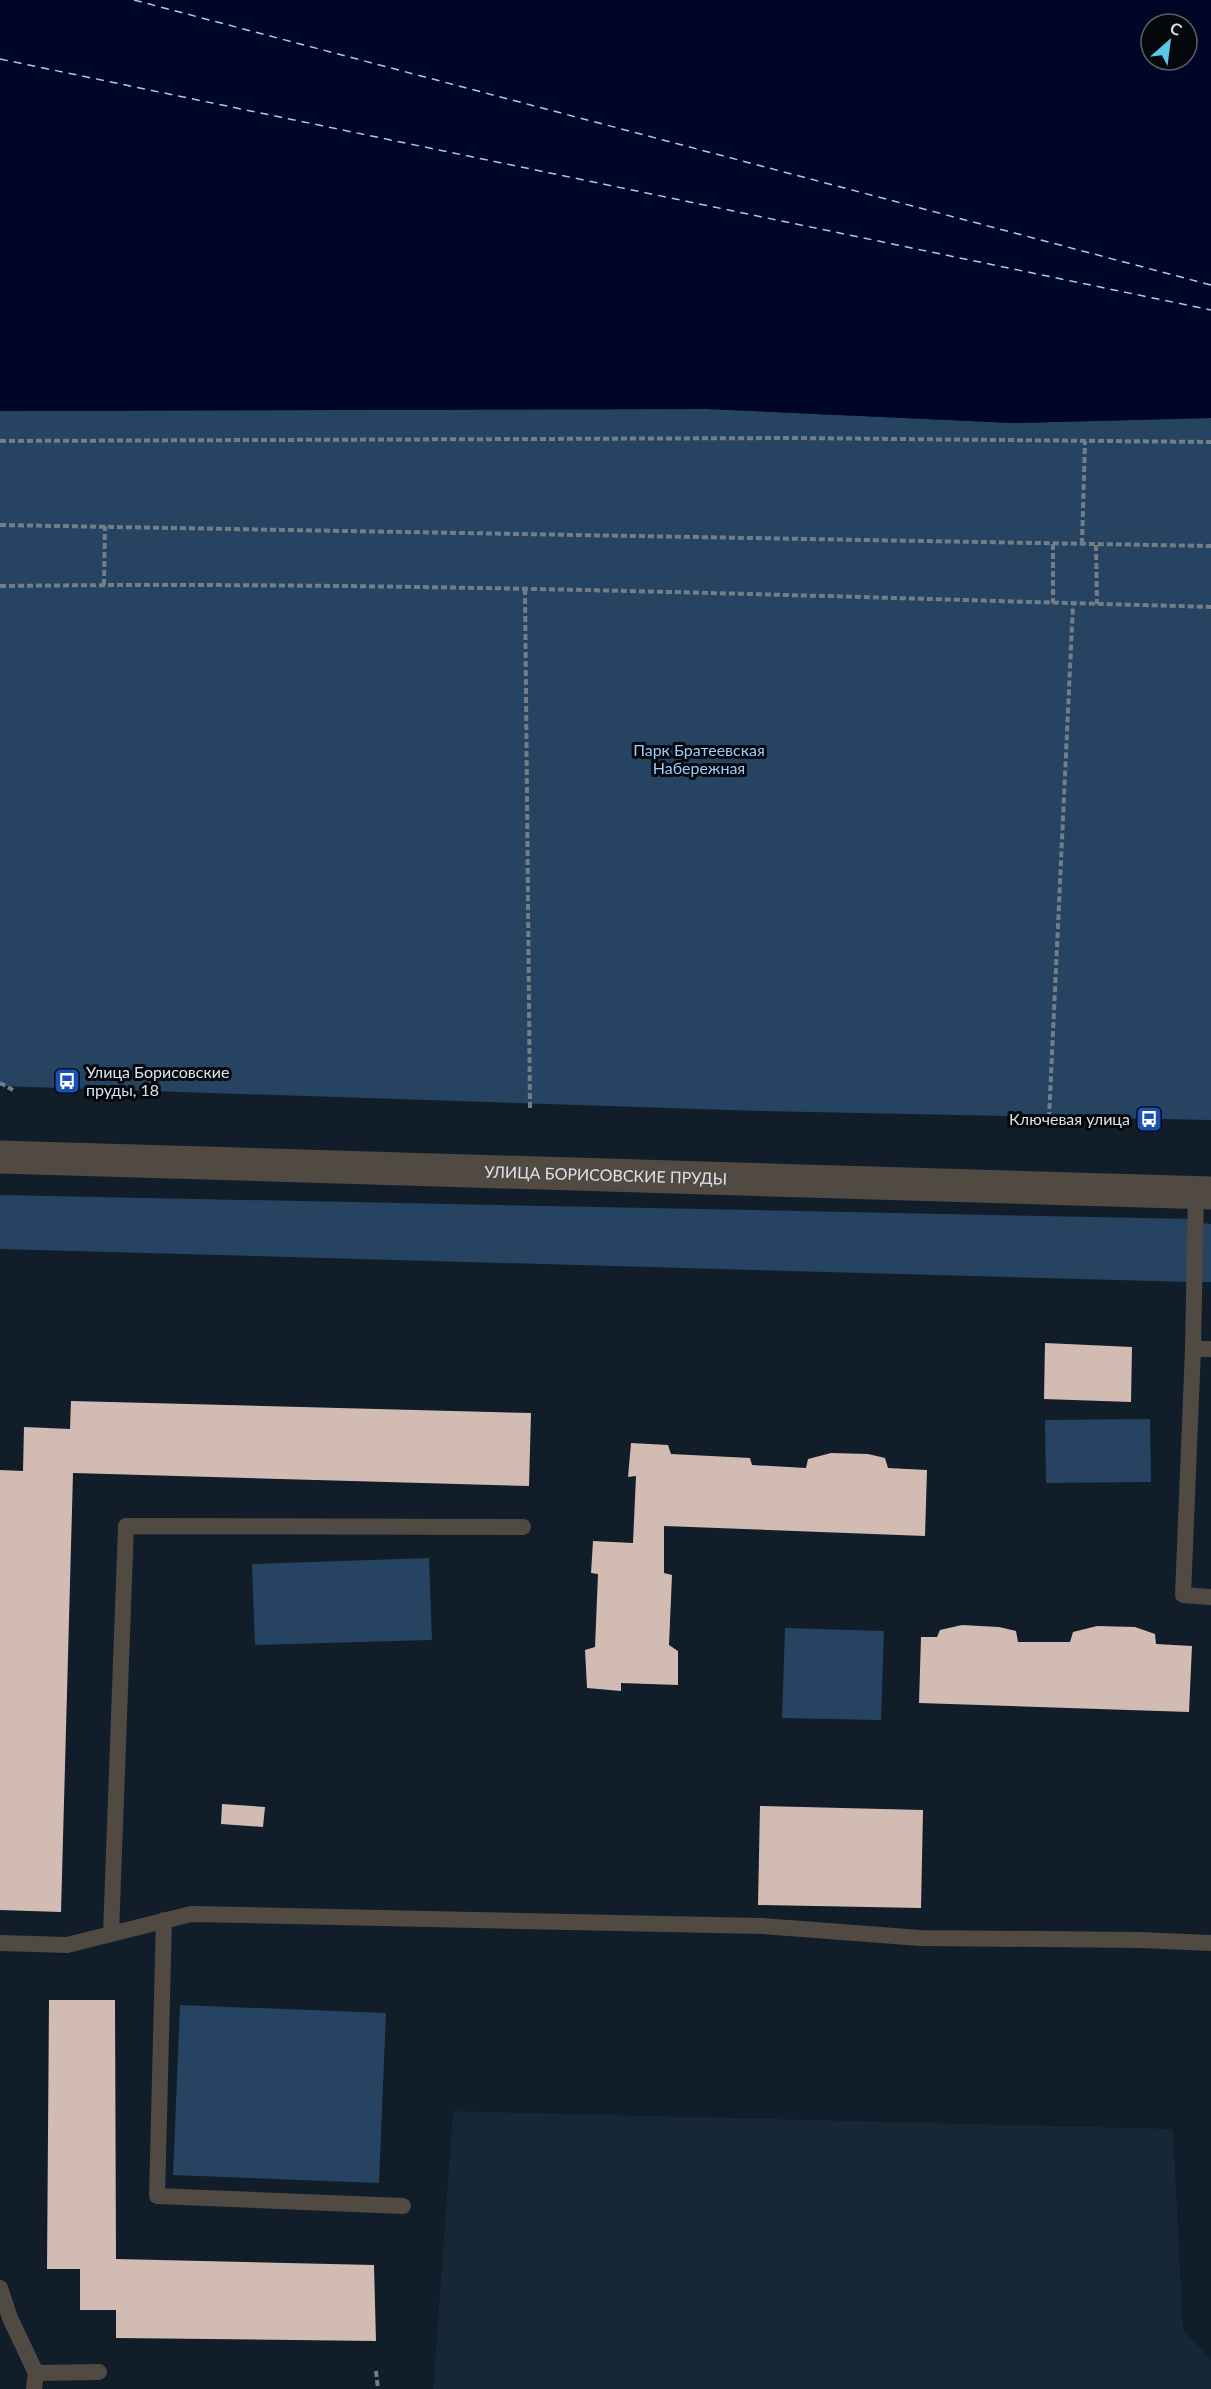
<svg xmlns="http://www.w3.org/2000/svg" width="1211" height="2389" viewBox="0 0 1211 2389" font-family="Lato,sans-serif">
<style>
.built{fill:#162738}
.green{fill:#264361}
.water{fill:#000628;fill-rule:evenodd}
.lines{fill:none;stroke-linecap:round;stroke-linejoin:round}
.ferry{stroke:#aac7fc;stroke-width:1.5;stroke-dasharray:8 6;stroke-linecap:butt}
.building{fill:#d2bbb2}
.path{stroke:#737d88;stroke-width:4;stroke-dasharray:6 3;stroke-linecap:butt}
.service{stroke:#504a43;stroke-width:16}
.tertiary{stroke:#504a43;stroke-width:33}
.labels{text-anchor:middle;stroke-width:6;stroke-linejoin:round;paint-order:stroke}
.park-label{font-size:16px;fill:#9dcaf9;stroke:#04070c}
.poi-label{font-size:16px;fill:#dae3eb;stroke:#04070c;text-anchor:start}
.street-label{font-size:16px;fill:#dae3eb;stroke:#04070c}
</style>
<rect width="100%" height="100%" fill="#111d29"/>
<!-- built -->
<path class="built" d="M 453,2111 L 1173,2129 L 1183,2330 L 1211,2360 L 1211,2389 L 433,2389 Z"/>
<!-- green -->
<path class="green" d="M 707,409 L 1014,423 L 1211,418 L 1211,1120 L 761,1111 L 0,1086 L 0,411 Z
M 0,1195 L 1193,1219 L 1190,1282 L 0,1249 Z
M 1201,1223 L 1211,1224 L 1211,1282 L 1198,1282 Z
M 1150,1419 L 1151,1482 L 1046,1483 L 1045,1420 Z
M 429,1558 L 432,1640 L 255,1645 L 252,1564 Z
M 785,1628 L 884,1631 L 881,1720 L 782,1718 Z
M 180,2005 L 386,2013 L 379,2183 L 173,2175 Z"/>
<!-- water -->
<path class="water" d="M 0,0 L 1211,0 L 1211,418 L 1014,423 L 707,409 L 0,411 ZM 1151,24 L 1187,24 L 1187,60 L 1151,60 Z"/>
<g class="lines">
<!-- ferry -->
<path class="ferry" d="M 134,0 L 1211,285
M 0,59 L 1211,310"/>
</g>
<!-- building -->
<path class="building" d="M 1045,1343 L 1132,1347 L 1131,1402 L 1044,1399 Z
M 71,1401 L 531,1413 L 529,1486 L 73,1473 L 61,1912 L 0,1910 L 0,1470 L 23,1471 L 24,1427 L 70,1429 Z
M 631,1443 L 668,1445 L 671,1454 L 750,1458 L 752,1465 L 806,1468 L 808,1459 L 831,1453 L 868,1454 L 885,1458 L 888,1468 L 927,1470 L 925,1536 L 664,1526 L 664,1573 L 672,1575 L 669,1645 L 678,1651 L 678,1685 L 621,1683 L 621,1691 L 587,1688 L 585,1650 L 595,1647 L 598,1574 L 591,1573 L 593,1541 L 633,1543 L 636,1476 L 628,1477 Z
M 962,1625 L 999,1627 L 1016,1631 L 1018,1642 L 1070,1642 L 1073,1632 L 1097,1626 L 1135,1627 L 1155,1634 L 1156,1644 L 1192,1646 L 1189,1712 L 919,1703 L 921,1637 L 937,1637 L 940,1630 Z
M 222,1804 L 265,1807 L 263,1827 L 221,1824 Z
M 760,1806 L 923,1810 L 921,1908 L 758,1905 Z
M 49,2000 L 115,2000 L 116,2259 L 374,2265 L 376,2341 L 116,2338 L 116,2310 L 80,2310 L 80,2269 L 47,2269 Z"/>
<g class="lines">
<!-- path -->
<path class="path" d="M 0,441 L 791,438 L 1211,442
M 0,525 L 1211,546
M 1053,544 L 1053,603
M 1082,544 L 1085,441
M 1096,545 L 1097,604
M 104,585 L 105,526
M 0,586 C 404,581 807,596 1211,607
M 525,589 L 530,1108
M 0,1083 L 13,1090
M 1049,1118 L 1073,604
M 376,2371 L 378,2389"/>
<!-- service -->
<path class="service" d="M 1196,1192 L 1193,1349 L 1211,1349
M 1193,1349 L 1183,1595 L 1211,1597
M 164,1920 L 157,2196 L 403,2206
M 111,1934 L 126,1526 L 523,1527
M 0,1943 L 67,1945 L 191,1914 L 762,1926 L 920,1938 L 1140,1940 L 1211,1943
M 0,2288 L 10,2318 L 36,2373 L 34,2389
M 36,2373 L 99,2372"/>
<!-- tertiary -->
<path class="tertiary" id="s1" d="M 0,1157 L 1211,1193"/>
</g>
<!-- icons -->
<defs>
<g id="bus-square" transform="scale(1.35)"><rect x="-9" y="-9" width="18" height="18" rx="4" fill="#1a4fb4" stroke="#04070c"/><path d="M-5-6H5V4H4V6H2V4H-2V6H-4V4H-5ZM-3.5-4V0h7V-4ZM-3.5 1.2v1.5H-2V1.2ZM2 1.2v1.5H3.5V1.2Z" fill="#fff"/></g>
</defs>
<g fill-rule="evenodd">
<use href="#bus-square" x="67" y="1081"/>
<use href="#bus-square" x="1149" y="1119"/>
</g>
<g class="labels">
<!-- park labels -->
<g class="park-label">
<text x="699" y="756">Парк Братеевская<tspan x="699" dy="18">Набережная</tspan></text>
</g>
<!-- poi labels -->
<g class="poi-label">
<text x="86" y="1078">Улица Борисовские<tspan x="86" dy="18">пруды, 18</tspan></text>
<text x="1130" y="1125" text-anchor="end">Ключевая улица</text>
</g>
<!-- street labels -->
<g class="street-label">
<text dy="6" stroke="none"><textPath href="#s1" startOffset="606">УЛИЦА БОРИСОВСКИЕ ПРУДЫ</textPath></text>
</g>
</g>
<!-- north arrow -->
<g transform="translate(1169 42) rotate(28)"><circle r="28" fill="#04070c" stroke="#5a5f65" stroke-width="1.5"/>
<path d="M0-4.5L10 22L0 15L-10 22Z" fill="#5ac8e5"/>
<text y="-9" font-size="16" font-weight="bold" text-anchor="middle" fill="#dae3eb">С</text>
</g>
</svg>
